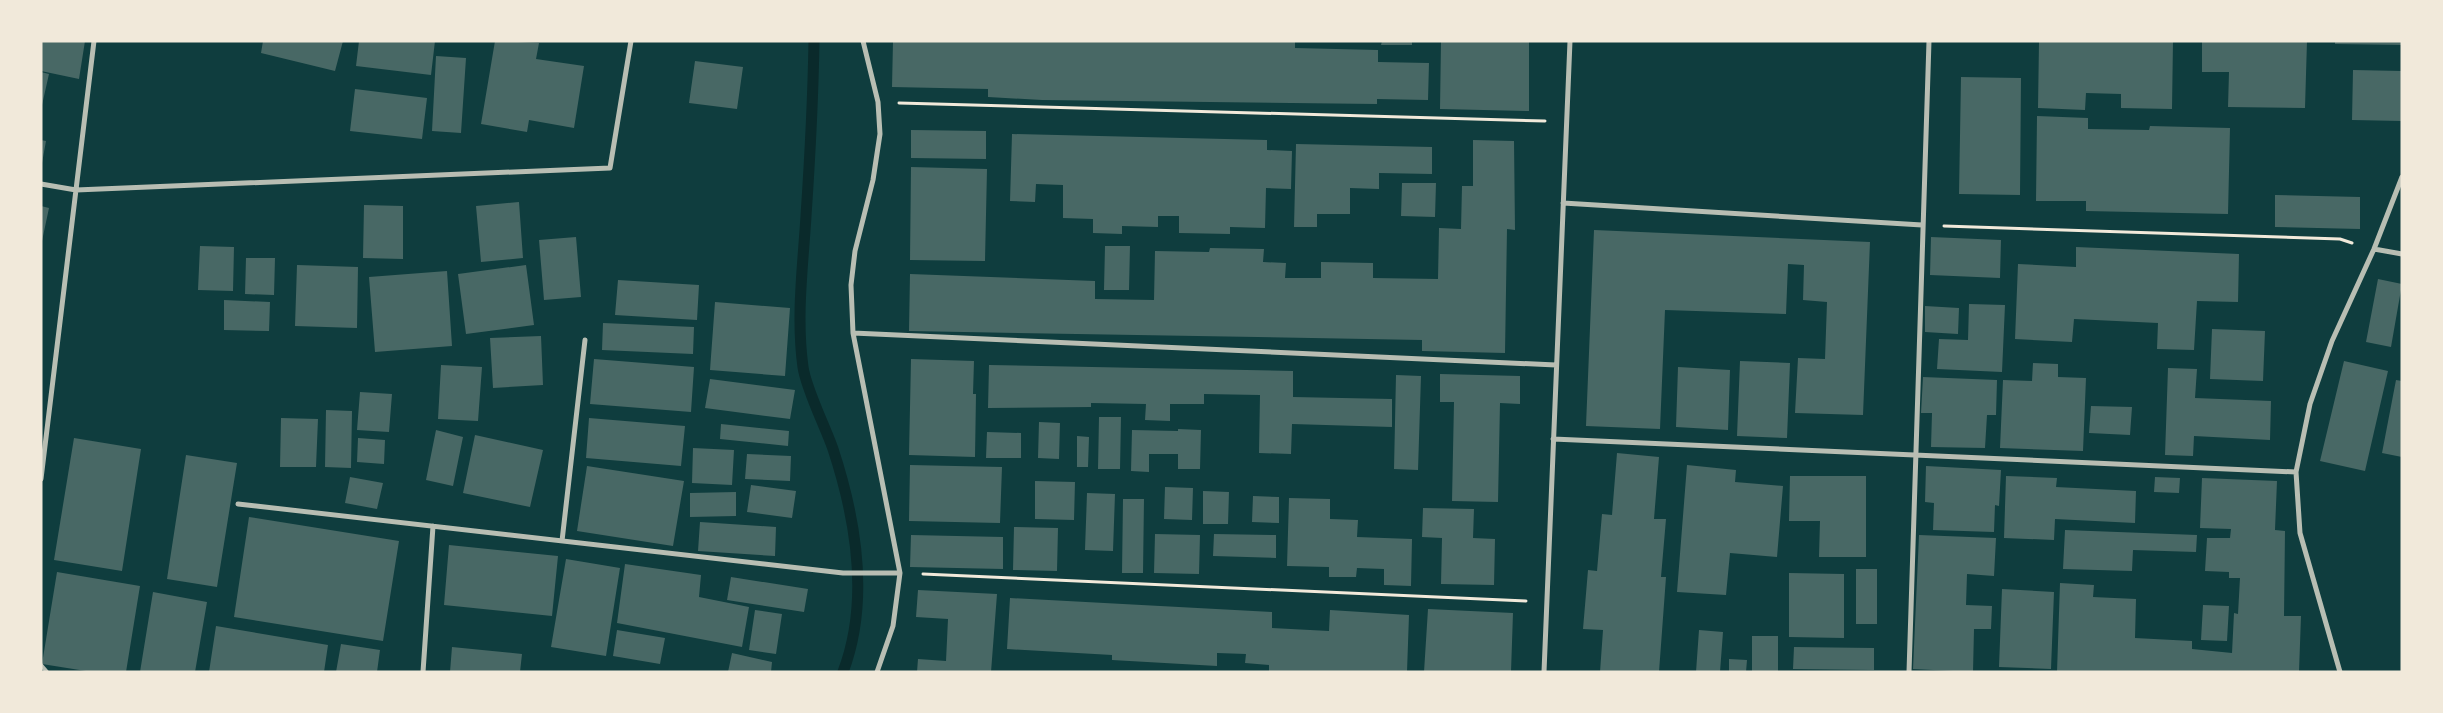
<svg xmlns="http://www.w3.org/2000/svg" width="2443" height="713" viewBox="0 0 2443 713" font-family="Lato,sans-serif">
<style>
.lines{fill:none;stroke-linecap:round;stroke-linejoin:round}
.stream{stroke:#0a2a2b;stroke-width:11}
.building{fill:#486865}
.path{stroke:#f1e9da;stroke-width:3}
.service{stroke:#b8beb3;stroke-width:4}
.minor{stroke:#b8beb3;stroke-width:5}
</style>
<rect width="100%" height="100%" fill="#0f3d3e"/>
<g class="lines">
<!-- stream -->
<path class="stream" d="M 814,41 C 813,100 810,157 806,216 C 803,265 796,317 803,367 C 806,389 825,426 833,449 C 856,519 870,601 843,672"/>
</g>
<!-- building -->
<path class="building" d="M 41,41 L 85,41 L 79,79 L 41,71 Z
M 263,41 L 343,41 L 335,71 L 261,53 Z
M 359,41 L 435,41 L 431,75 L 356,66 Z
M 495,41 L 539,43 L 536,59 L 584,66 L 574,128 L 529,120 L 527,132 L 481,124 Z
M 893,41 L 1295,41 L 1295,48 L 1378,50 L 1378,62 L 1429,63 L 1428,100 L 1377,99 L 1377,104 L 1042,100 L 988,97 L 988,89 L 892,87 Z
M 1382,41 L 1412,41 L 1412,45 L 1381,45 Z
M 1441,41 L 1529,41 L 1529,111 L 1440,109 Z
M 2039,41 L 2173,41 L 2172,109 L 2121,108 L 2121,94 L 2086,93 L 2085,110 L 2038,108 Z
M 2202,41 L 2307,41 L 2305,108 L 2228,107 L 2229,72 L 2202,72 Z
M 2335,41 L 2402,41 L 2402,45 L 2335,44 Z
M 436,56 L 466,58 L 461,133 L 432,131 Z
M 695,61 L 743,67 L 737,109 L 689,103 Z
M 2353,70 L 2402,71 L 2402,121 L 2352,120 Z
M 41,72 L 49,74 L 42,105 L 41,105 Z
M 1961,77 L 2021,78 L 2020,195 L 1959,194 Z
M 355,89 L 427,98 L 422,139 L 350,131 Z
M 2037,116 L 2088,118 L 2088,129 L 2149,130 L 2150,126 L 2230,128 L 2228,214 L 2086,211 L 2086,201 L 2036,201 Z
M 911,130 L 986,131 L 986,159 L 911,158 Z
M 1012,134 L 1267,140 L 1267,150 L 1292,151 L 1291,189 L 1266,188 L 1265,228 L 1230,227 L 1230,234 L 1179,233 L 1179,216 L 1158,216 L 1158,227 L 1122,226 L 1122,234 L 1093,233 L 1093,219 L 1063,218 L 1063,185 L 1036,184 L 1035,202 L 1010,201 Z
M 41,140 L 46,141 L 42,163 L 41,163 Z
M 1473,140 L 1514,141 L 1515,230 L 1507,229 L 1505,353 L 1422,351 L 1422,340 L 909,331 L 910,274 L 1095,281 L 1095,299 L 1154,300 L 1155,251 L 1209,252 L 1210,248 L 1264,249 L 1263,262 L 1286,263 L 1285,278 L 1321,278 L 1321,262 L 1373,263 L 1373,278 L 1438,279 L 1439,228 L 1461,229 L 1462,186 L 1473,186 Z
M 1296,144 L 1432,147 L 1432,174 L 1379,173 L 1379,189 L 1350,188 L 1350,214 L 1317,214 L 1317,227 L 1294,227 Z
M 911,167 L 987,169 L 985,261 L 910,260 Z
M 1402,183 L 1436,183 L 1435,217 L 1401,216 Z
M 2275,195 L 2360,197 L 2360,229 L 2275,227 Z
M 519,202 L 523,258 L 481,262 L 476,206 Z
M 364,205 L 403,206 L 403,259 L 363,258 Z
M 41,206 L 49,208 L 42,241 L 41,241 Z
M 1594,230 L 1870,242 L 1863,415 L 1795,413 L 1798,358 L 1825,359 L 1827,302 L 1803,300 L 1804,265 L 1788,264 L 1786,314 L 1665,310 L 1660,429 L 1586,426 Z
M 576,237 L 581,297 L 544,300 L 539,240 Z
M 1931,237 L 2001,240 L 2000,278 L 1930,275 Z
M 200,246 L 234,247 L 233,291 L 198,290 Z
M 1105,246 L 1130,246 L 1129,290 L 1104,290 Z
M 2076,247 L 2239,254 L 2238,302 L 2197,301 L 2194,350 L 2157,349 L 2158,323 L 2074,319 L 2072,342 L 2015,339 L 2018,264 L 2076,267 Z
M 246,258 L 275,258 L 274,295 L 245,294 Z
M 297,265 L 358,267 L 357,328 L 295,326 Z
M 526,265 L 534,325 L 466,334 L 458,274 Z
M 447,271 L 452,346 L 375,352 L 369,277 Z
M 2378,279 L 2402,284 L 2391,347 L 2366,342 Z
M 618,280 L 699,285 L 697,320 L 615,315 Z
M 224,300 L 270,302 L 269,331 L 224,330 Z
M 715,302 L 790,308 L 785,376 L 710,370 Z
M 1969,304 L 2005,305 L 2002,372 L 1937,369 L 1939,339 L 1968,340 Z
M 1925,306 L 1959,308 L 1958,334 L 1925,332 Z
M 603,323 L 694,327 L 693,354 L 602,350 Z
M 2212,329 L 2265,331 L 2263,381 L 2210,379 Z
M 541,336 L 543,385 L 493,388 L 490,338 Z
M 594,359 L 694,367 L 691,412 L 590,404 Z
M 911,359 L 974,361 L 973,394 L 976,394 L 975,457 L 909,455 Z
M 1740,361 L 1790,363 L 1787,438 L 1737,436 Z
M 2344,361 L 2388,371 L 2365,471 L 2320,461 Z
M 2033,363 L 2058,364 L 2058,377 L 2086,378 L 2083,451 L 2000,448 L 2003,380 L 2032,381 Z
M 441,365 L 482,367 L 478,421 L 438,419 Z
M 989,365 L 1293,371 L 1293,397 L 1392,399 L 1392,427 L 1292,424 L 1291,454 L 1259,453 L 1260,395 L 1204,394 L 1204,404 L 1170,404 L 1170,421 L 1145,420 L 1146,404 L 1091,403 L 1091,407 L 988,408 Z
M 1678,367 L 1730,370 L 1728,430 L 1676,427 Z
M 2168,368 L 2197,369 L 2195,398 L 2271,401 L 2270,440 L 2194,436 L 2193,456 L 2165,455 Z
M 1440,374 L 1520,376 L 1520,404 L 1500,403 L 1498,502 L 1452,501 L 1454,402 L 1440,402 Z
M 1396,375 L 1421,376 L 1418,470 L 1394,469 Z
M 1923,377 L 1997,380 L 1996,415 L 1987,415 L 1985,448 L 1931,447 L 1932,413 L 1921,413 Z
M 710,379 L 795,390 L 790,419 L 705,408 Z
M 2396,380 L 2402,381 L 2402,457 L 2382,453 Z
M 360,392 L 392,394 L 389,432 L 357,430 Z
M 2091,406 L 2132,407 L 2130,435 L 2089,433 Z
M 326,410 L 352,411 L 351,468 L 325,467 Z
M 1099,417 L 1121,417 L 1120,469 L 1098,469 Z
M 281,418 L 318,419 L 316,467 L 280,467 Z
M 589,418 L 685,426 L 681,466 L 586,458 Z
M 1039,422 L 1060,423 L 1059,459 L 1038,458 Z
M 721,424 L 789,431 L 788,446 L 720,439 Z
M 1178,429 L 1201,430 L 1200,469 L 1178,469 L 1178,454 L 1149,454 L 1149,472 L 1131,471 L 1132,430 L 1178,431 Z
M 436,430 L 463,437 L 453,486 L 426,480 Z
M 987,432 L 1021,433 L 1021,458 L 986,458 Z
M 475,435 L 543,450 L 530,507 L 463,493 Z
M 1077,436 L 1089,437 L 1088,467 L 1077,467 Z
M 74,438 L 141,449 L 122,571 L 54,560 Z
M 358,438 L 385,440 L 384,464 L 357,462 Z
M 693,448 L 734,450 L 732,485 L 692,483 Z
M 1617,453 L 1659,457 L 1654,519 L 1666,519 L 1661,577 L 1666,577 L 1659,672 L 1600,672 L 1603,630 L 1583,629 L 1588,570 L 1597,571 L 1602,514 L 1612,515 Z
M 747,454 L 791,456 L 790,481 L 745,479 Z
M 186,455 L 237,463 L 217,587 L 167,579 Z
M 910,465 L 1002,467 L 1000,523 L 909,521 Z
M 1687,465 L 1736,470 L 1735,482 L 1783,486 L 1777,557 L 1730,553 L 1726,595 L 1677,592 Z
M 587,466 L 684,481 L 673,546 L 577,531 Z
M 1926,466 L 2001,470 L 1999,506 L 1995,505 L 1994,532 L 1933,530 L 1934,503 L 1925,502 Z
M 1790,476 L 1866,476 L 1866,557 L 1819,557 L 1820,521 L 1789,521 Z
M 2006,476 L 2057,478 L 2056,487 L 2136,491 L 2135,523 L 2055,519 L 2054,540 L 2004,538 Z
M 350,477 L 383,483 L 377,509 L 345,503 Z
M 2155,477 L 2180,478 L 2179,493 L 2154,492 Z
M 2202,478 L 2277,481 L 2275,530 L 2285,531 L 2284,616 L 2301,616 L 2299,672 L 2057,672 L 2060,583 L 2094,585 L 2093,597 L 2136,599 L 2135,638 L 2192,641 L 2192,649 L 2232,653 L 2234,613 L 2238,614 L 2240,578 L 2229,578 L 2229,572 L 2205,571 L 2207,538 L 2230,538 L 2231,529 L 2200,528 Z
M 1035,481 L 1075,482 L 1074,520 L 1035,519 Z
M 751,485 L 796,491 L 792,518 L 747,512 Z
M 1165,487 L 1193,488 L 1192,520 L 1164,519 Z
M 1203,491 L 1229,492 L 1228,524 L 1203,524 Z
M 736,492 L 736,516 L 690,517 L 690,493 Z
M 1087,493 L 1115,494 L 1113,551 L 1085,550 Z
M 1253,496 L 1279,497 L 1279,523 L 1252,522 Z
M 1289,498 L 1330,499 L 1330,519 L 1358,520 L 1357,537 L 1412,539 L 1411,586 L 1384,585 L 1384,569 L 1357,568 L 1356,577 L 1329,577 L 1329,567 L 1287,566 Z
M 1123,499 L 1144,499 L 1143,573 L 1122,573 Z
M 1423,508 L 1474,509 L 1473,538 L 1495,539 L 1494,585 L 1441,584 L 1442,538 L 1422,537 Z
M 249,517 L 399,541 L 383,641 L 234,617 Z
M 700,522 L 776,527 L 775,556 L 698,551 Z
M 1014,527 L 1058,528 L 1057,571 L 1013,570 Z
M 2065,530 L 2197,535 L 2196,552 L 2133,550 L 2132,571 L 2063,569 Z
M 1155,534 L 1200,535 L 1199,574 L 1154,573 Z
M 1214,534 L 1276,535 L 1276,558 L 1213,556 Z
M 911,535 L 1003,537 L 1003,569 L 910,567 Z
M 1919,535 L 1996,538 L 1994,576 L 1967,574 L 1966,605 L 1992,606 L 1991,629 L 1974,629 L 1973,672 L 1913,669 Z
M 449,545 L 558,556 L 552,616 L 444,605 Z
M 566,559 L 620,568 L 606,656 L 551,647 Z
M 625,564 L 701,575 L 699,597 L 749,607 L 742,647 L 617,623 Z
M 1856,569 L 1877,569 L 1877,624 L 1856,624 Z
M 57,572 L 140,586 L 126,672 L 92,672 L 42,664 Z
M 1789,573 L 1844,574 L 1844,638 L 1789,637 Z
M 731,577 L 808,589 L 804,612 L 727,600 Z
M 2002,589 L 2054,592 L 2051,669 L 1999,667 Z
M 918,590 L 997,594 L 991,672 L 917,672 L 918,659 L 946,661 L 948,619 L 916,617 Z
M 153,592 L 207,602 L 195,672 L 140,672 Z
M 1010,598 L 1272,612 L 1272,628 L 1329,631 L 1330,610 L 1409,615 L 1407,672 L 1269,672 L 1269,665 L 1245,663 L 1246,654 L 1217,653 L 1217,666 L 1112,660 L 1112,655 L 1007,649 Z
M 2203,605 L 2229,606 L 2227,641 L 2201,640 Z
M 1428,609 L 1513,613 L 1511,672 L 1424,672 Z
M 755,610 L 782,614 L 776,654 L 749,650 Z
M 216,626 L 328,645 L 324,672 L 209,672 Z
M 617,630 L 665,638 L 660,664 L 613,656 Z
M 1699,630 L 1723,632 L 1720,672 L 1696,672 Z
M 1752,636 L 1778,636 L 1778,672 L 1752,672 Z
M 341,644 L 380,650 L 377,672 L 336,672 Z
M 452,647 L 522,654 L 520,672 L 450,672 Z
M 1794,647 L 1874,648 L 1874,670 L 1793,669 Z
M 732,653 L 772,662 L 771,672 L 728,672 Z
M 1729,659 L 1747,660 L 1746,672 L 1729,672 Z"/>
<g class="lines">
<!-- path -->
<path class="path" d="M 899,103 L 1545,121
M 1944,226 L 2340,239 L 2352,243
M 923,574 L 1526,601"/>
<!-- service -->
<path class="service" d="M 41,665 L 47,672"/>
<!-- minor -->
<path class="minor" d="M 863,41 L 878,102 L 880,134 L 873,180 L 855,251 L 851,285 L 853,333 L 900,573 L 893,626 L 877,672
M 41,184 L 76,190 L 610,168 L 631,41
M 1563,203 L 1922,225
M 2374,249 L 2402,254
M 853,333 L 1556,365
M 1553,439 L 2296,472
M 41,479 L 94,41
M 238,504 L 843,573 L 900,573
M 562,541 L 585,340
M 423,672 L 433,526
M 1544,672 L 1570,41
M 1909,672 L 1929,41
M 2340,672 L 2300,533 L 2296,472 L 2310,404 L 2332,341 L 2374,249 L 2402,177"/>
</g>
<!-- border -->
<rect width="2443" height="713" fill="none" stroke="#f1e9da" stroke-width="85"/>
</svg>
